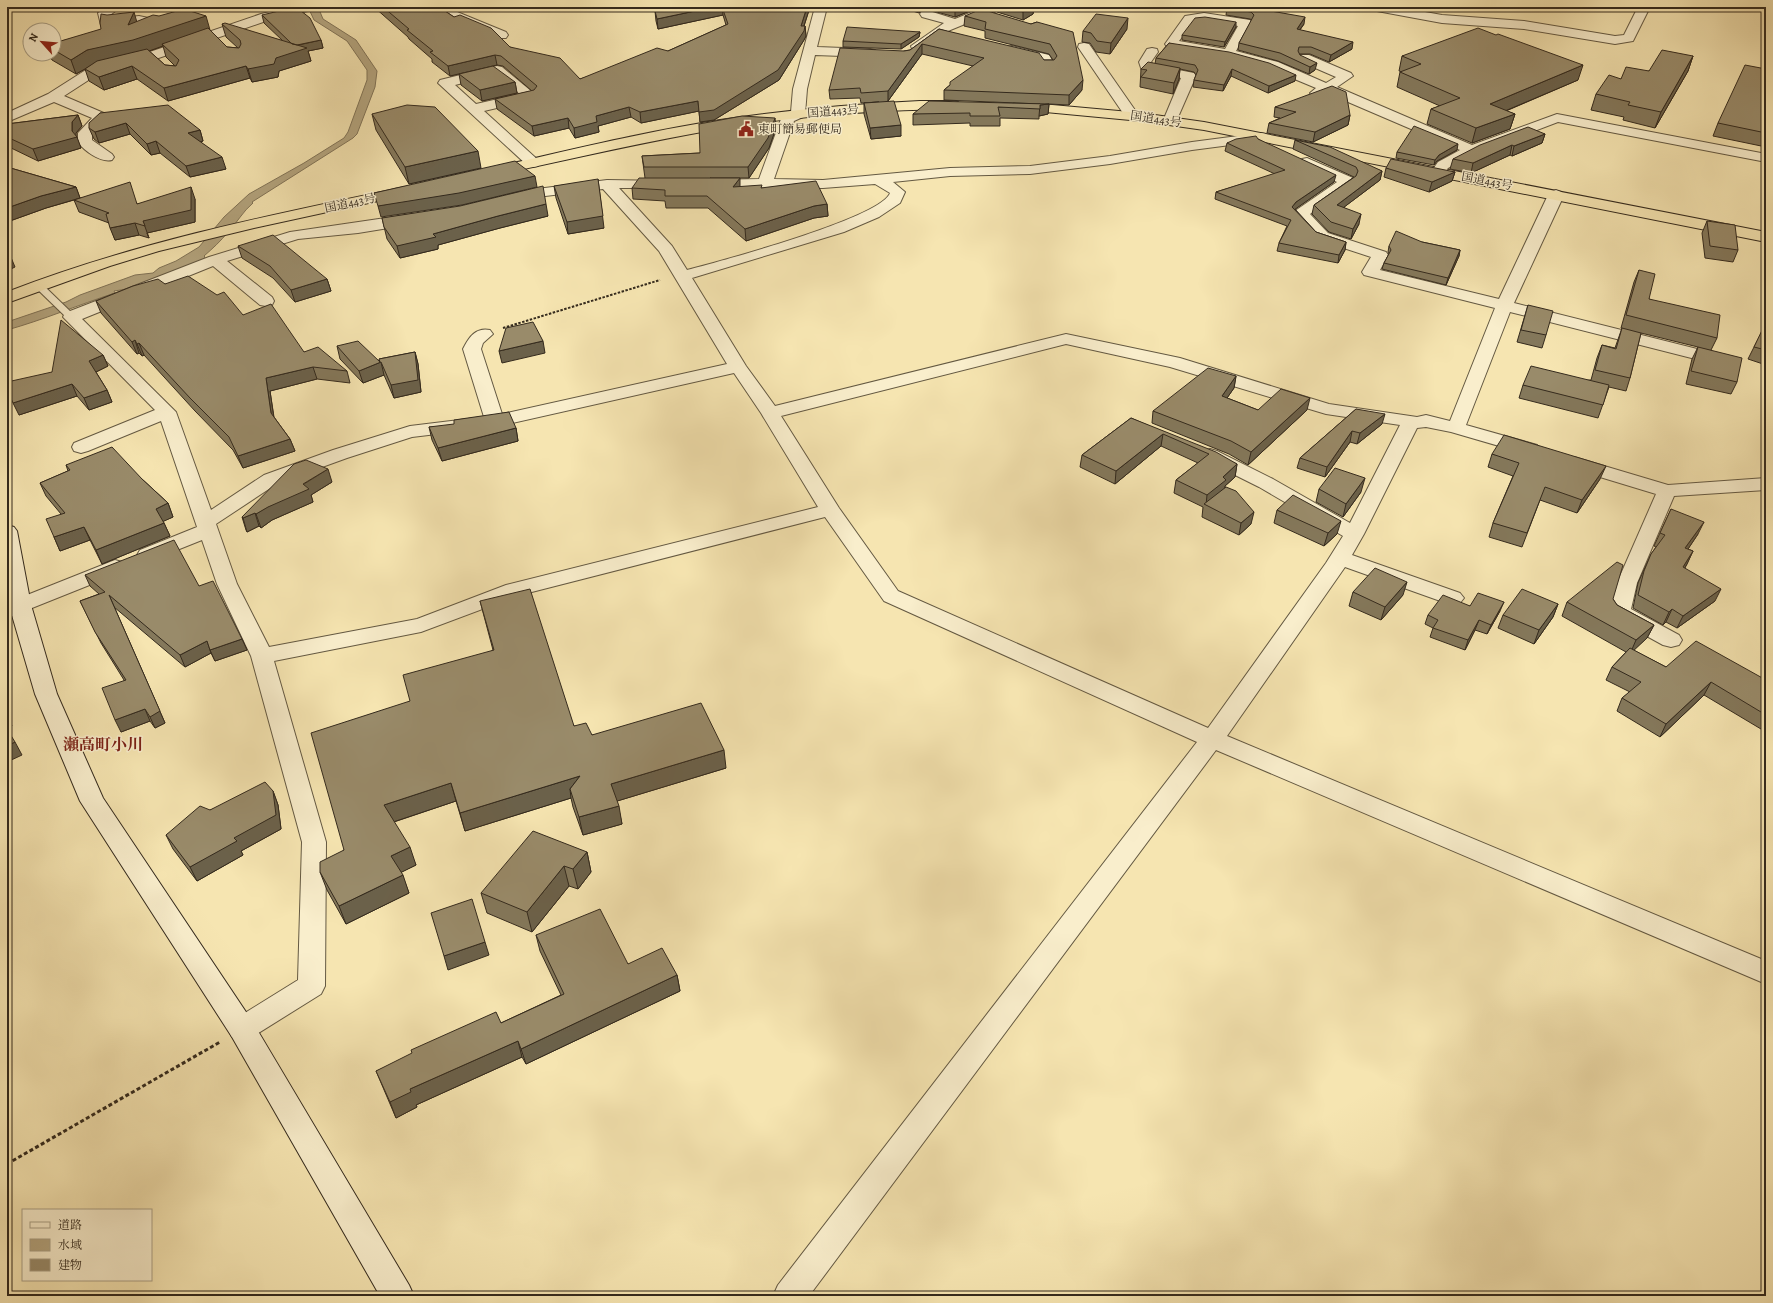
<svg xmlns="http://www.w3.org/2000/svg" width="1773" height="1303" viewBox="0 0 1773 1303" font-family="Alegreya,'Noto Serif JP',serif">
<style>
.water{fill:#b4a57f;stroke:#817458}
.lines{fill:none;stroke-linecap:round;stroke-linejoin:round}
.lane-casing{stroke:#645942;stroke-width:2}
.street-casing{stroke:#645942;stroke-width:2}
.secondary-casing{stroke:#342a1d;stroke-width:2}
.highway-casing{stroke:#342a1d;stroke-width:2}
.path-far1{stroke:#342a1d;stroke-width:2;stroke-dasharray:2.5 1.5;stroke-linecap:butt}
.path{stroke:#342a1d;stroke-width:3;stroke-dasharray:4 2.5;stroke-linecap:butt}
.lane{fill:#f9eecc;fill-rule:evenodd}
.street{fill:#f9eecc;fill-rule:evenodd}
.secondary{fill:#f9eecc;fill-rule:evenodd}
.highway{fill:#f6e5b1;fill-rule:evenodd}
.wall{fill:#84785b;stroke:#342a1d;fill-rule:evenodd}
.shaded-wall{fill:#6b614a;stroke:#342a1d}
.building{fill:#998b6a;stroke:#342a1d}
.labels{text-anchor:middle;stroke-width:3;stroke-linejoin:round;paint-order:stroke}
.far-street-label{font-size:12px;fill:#342a1d;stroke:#f9eecc}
.far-poi-label{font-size:12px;fill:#342a1d;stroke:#f9eecc;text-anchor:start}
.quarter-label{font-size:16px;font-weight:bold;fill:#7a1f14;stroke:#f9eecc}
</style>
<rect width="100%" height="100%" fill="#f6e5b1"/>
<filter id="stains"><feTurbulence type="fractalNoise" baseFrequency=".005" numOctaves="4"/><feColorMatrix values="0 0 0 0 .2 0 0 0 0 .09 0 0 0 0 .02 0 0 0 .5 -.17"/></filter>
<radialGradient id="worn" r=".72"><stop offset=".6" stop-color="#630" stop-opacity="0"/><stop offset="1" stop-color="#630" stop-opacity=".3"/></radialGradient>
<!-- water -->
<path class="water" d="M 308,7 L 318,7 L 323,19 L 356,40 L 377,71 L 375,87 L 357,134 L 353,138 L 252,202 L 253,203 C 243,211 237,223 228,232 C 221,241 212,249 204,256 L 205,257 L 203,260 L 127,289 L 114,291 L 115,293 C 78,305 43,320 7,330 L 7,322 L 66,302 L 80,295 L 135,275 L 153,273 L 159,268 L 176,261 L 199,247 L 224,217 L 249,194 L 304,163 L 344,138 L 348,132 L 367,80 L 367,70 L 347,41 L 314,20 Z"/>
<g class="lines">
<!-- lane casing -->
<g class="lane-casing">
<path id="lane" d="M 38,282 L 41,283 L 74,315 L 76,317 L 74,319 L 68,319 L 35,287 L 34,285 L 35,283 Z"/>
</g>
<!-- street casing -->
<g class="street-casing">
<path id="street" d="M 106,7 L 121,7 L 110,15 L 111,19 L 139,16 L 158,20 L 173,20 L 175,23 L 173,26 C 159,30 153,25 139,24 C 125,23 116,28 101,25 L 98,13 Z
M 292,7 L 314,7 L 312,10 L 269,20 L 147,62 L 101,72 L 64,96 L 106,114 L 108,117 L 92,134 L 92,140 L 112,154 L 114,157 L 112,160 C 101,163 84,151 78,142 L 78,133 L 92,118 L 54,102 L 7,122 L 7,113 L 48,94 L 92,66 L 138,56 L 261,14 Z
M 428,7 L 445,7 L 506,32 L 508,35 L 506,38 L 498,38 L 430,10 Z
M 815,7 L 827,7 L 817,47 L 870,49 L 875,50 L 876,53 L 875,56 L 870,57 L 815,55 L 807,89 L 805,114 L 803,117 L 794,121 L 774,179 L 823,180 L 950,168 L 1030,166 L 1110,156 L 1192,142 L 1261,133 L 1266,134 L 1268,137 L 1266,140 L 1261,141 L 1192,150 L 1110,164 L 1030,174 L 950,176 L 893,182 L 905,192 L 900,203 L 879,217 L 844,232 L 692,278 L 746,366 L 775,406 L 1066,334 L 1180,358 L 1329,404 L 1417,417 L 1426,415 L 1450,421 L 1495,308 L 1364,275 L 1362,272 L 1371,257 L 1316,239 L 1292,214 L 1295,211 L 1337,182 L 1302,165 L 1300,162 L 1302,159 L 1307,158 L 1353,178 L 1355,181 L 1353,184 L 1310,214 L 1328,233 L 1386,252 L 1388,255 L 1380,270 L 1499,299 L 1548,195 L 1551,192 L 1556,190 L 1561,192 L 1564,195 L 1514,303 L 1729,357 L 1732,361 L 1729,365 L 1723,366 L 1510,312 L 1466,425 L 1537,445 L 1539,449 L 1537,453 L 1530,455 L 1451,432 L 1426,427 L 1417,428 L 1364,534 L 1352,555 L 1460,593 L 1464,598 L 1460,603 L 1453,605 L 1446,603 L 1345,567 L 1227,736 L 1766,961 L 1766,984 L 1216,750 L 809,1296 L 773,1296 L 778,1285 L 1197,742 L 884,601 L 825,517 L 520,595 L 421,632 L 274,661 L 326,842 L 325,986 L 321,994 L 252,1037 L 242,1041 L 232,1037 L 228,1029 L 232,1021 L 298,980 L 302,842 L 251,656 L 217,584 L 202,540 L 147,562 L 140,560 L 137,555 L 140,550 L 197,527 L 161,421 L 88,451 L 81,453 L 74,451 L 72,447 L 74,443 L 155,410 L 63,317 L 65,313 L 209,257 L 290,232 L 413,214 L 418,216 L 421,219 L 418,222 L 413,224 L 358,233 L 298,239 L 227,261 L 272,297 L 274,301 L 272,305 L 266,306 L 260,305 L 213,266 L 82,319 L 176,412 L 211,510 L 264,475 L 333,450 L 410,426 L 484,417 L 463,349 C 469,337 476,327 490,330 L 493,334 L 483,343 L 481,349 L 502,414 L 727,364 L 659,251 L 603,189 L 537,197 L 515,203 L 510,201 L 507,198 L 510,195 L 537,189 L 607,180 L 668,181 L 670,184 L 668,187 L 663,188 L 619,188 L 672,246 L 687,270 C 718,262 881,218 890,193 L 875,184 L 823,188 L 710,188 L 705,187 L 703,184 L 705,181 L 710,180 L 759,179 L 781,119 L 783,116 L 791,112 L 793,89 ZM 1066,344 L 1170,367 L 1326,414 L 1400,425 L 1350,523 L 1273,479 L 1217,451 L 1210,449 L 1203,451 L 1201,455 L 1203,459 L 1259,487 L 1343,536 L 1326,563 L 1208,728 L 898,591 L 839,508 L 781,416 ZM 734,373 L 761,413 L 818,507 L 506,585 L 417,619 L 269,647 L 237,584 L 216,524 L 278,483 L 347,458 L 412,437 L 495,427 Z
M 984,7 L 1001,7 L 999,10 L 948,31 L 922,49 L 912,49 L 911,46 L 944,23 L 922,17 L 920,14 L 922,11 L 926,10 L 955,19 Z
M 1371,7 L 1397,7 L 1442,15 L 1524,21 L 1615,36 L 1624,35 L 1638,7 L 1650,7 L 1633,41 L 1615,44 L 1524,29 L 1442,23 L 1377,11 L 1373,10 Z
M 1204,13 L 1250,20 L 1252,23 L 1236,51 L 1278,62 L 1326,83 L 1336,77 L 1299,61 L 1298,58 L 1299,55 L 1309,55 L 1351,73 L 1353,76 L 1337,87 L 1472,145 L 1557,114 L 1761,153 L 1766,154 L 1766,160 L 1761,161 L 1558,122 L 1477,153 L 1448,168 L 1443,175 L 1438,176 L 1433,175 L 1431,172 L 1438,162 L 1460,150 L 1327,93 L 1317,97 L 1312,96 L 1310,93 L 1316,88 L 1268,68 L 1228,57 L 1167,47 L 1165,44 L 1185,16 ZM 1204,21 L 1238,26 L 1225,49 L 1179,41 L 1193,22 Z
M 1084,43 L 1089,44 L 1137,113 L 1139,116 L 1137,119 L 1127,119 L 1078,47 L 1079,44 Z
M 1012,46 L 1049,55 L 1055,65 L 1053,68 L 1043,68 L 1039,61 L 1007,53 L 1006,50 L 1007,47 Z
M 1152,48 L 1157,49 L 1158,52 L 1151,62 L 1153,65 L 1194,73 L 1196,76 L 1175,124 L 1165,124 L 1163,121 L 1181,78 L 1142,71 L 1139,62 L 1147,49 Z
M 497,66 L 502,67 L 537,96 L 535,99 L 484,111 L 538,160 L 540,163 L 538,166 L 533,167 L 528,166 L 438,83 L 440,80 ZM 495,75 L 520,94 L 476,104 L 455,85 Z
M 1574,457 L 1668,485 L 1766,478 L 1766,490 L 1674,496 L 1637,583 L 1631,609 L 1679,635 L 1682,640 L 1679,645 L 1671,647 L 1663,645 L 1612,617 L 1609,612 L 1617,583 L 1656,494 L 1567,467 L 1564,463 L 1567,459 Z
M 115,560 L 122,562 L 125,567 L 122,572 L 7,618 L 7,603 Z"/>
</g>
<!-- secondary casing -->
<g class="secondary-casing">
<path id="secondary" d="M 7,525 L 14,527 L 17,531 L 31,605 L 57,694 L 103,798 L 252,1021 L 409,1285 L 414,1296 L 380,1296 L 232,1037 L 80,801 L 35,694 L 9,605 L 7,591 Z"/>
</g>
<!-- highway casing -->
<g class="highway-casing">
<path id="highway" d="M 920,101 L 953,101 L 958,102 L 960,105 L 958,108 L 953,109 C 874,110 796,116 719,129 C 642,142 567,160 491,176 L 486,175 L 484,172 L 486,169 L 491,168 C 567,151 643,132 720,120 C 786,110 853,104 920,101 Z
M 1019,102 L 1141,113 L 1204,122 L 1766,232 L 1766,242 L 1204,130 L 1141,121 L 1014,109 L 1012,106 L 1014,103 Z
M 405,187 L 410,188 L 412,191 L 410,194 L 254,228 L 159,251 L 110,266 L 7,303 L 7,292 C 136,242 270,215 405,187 Z"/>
</g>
<!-- path-far1 -->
<path class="path-far1" d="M 503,328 L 660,280"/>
<!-- path -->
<path class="path" d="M 7,1164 L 220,1042"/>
<!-- lane -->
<use href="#lane" class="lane"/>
<!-- street -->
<use href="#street" class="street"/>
<!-- secondary -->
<use href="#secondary" class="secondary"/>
<!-- highway -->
<use href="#highway" class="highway"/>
</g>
<!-- wall -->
<path class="wall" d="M 374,7 L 439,7 L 454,17 L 510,47 L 580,79 L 668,51 L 726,25 L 723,15 L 658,29 L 656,21 L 655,11 L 663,7 L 810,7 L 804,26 L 805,26 L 806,36 L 804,40 L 779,80 L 714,120 L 700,122 L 699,111 L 641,123 L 631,117 L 598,126 L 599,132 L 575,138 L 569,128 L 534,136 L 497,109 L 495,99 L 532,91 L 503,66 L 497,65 L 450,76 L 432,62 L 432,59 L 409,39 L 408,37 Z
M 900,7 L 980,7 L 955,17 L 926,9 L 922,10 L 919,13 Z
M 998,7 L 1036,7 L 1034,8 L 1033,14 L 1023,20 L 997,12 Z
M 1248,7 L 1304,24 L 1300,30 L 1352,49 L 1329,62 L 1310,54 L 1299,54 L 1315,70 L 1309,74 L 1278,61 L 1238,50 L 1239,43 L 1252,20 L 1250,19 L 1226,15 L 1227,8 Z
M 262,15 L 321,40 L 323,48 L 308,51 L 311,61 L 279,71 L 278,77 L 252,82 L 250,78 L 168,101 L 137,79 L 104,90 L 89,81 L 85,69 L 76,74 L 52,60 L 49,54 L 54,54 L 54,43 L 137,22 L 210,30 L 227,47 L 238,48 L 226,37 L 222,24 L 283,41 L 264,23 ZM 163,46 L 166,57 L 175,66 L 165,65 L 149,51 Z
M 965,16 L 1031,24 L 1037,22 L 1082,90 L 1069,105 L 1049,104 L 1048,114 L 1039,116 L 1039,119 L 1000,118 L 1000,126 L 970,126 L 970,123 L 913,125 L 913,114 L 1040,104 L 944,100 L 944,90 L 973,66 L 922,54 L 888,101 L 901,136 L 871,139 L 864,114 L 864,103 L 879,102 L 861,103 L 860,98 L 830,99 L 829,90 L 904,51 L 910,50 L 939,29 L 1044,60 L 1053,60 L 1049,54 L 985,38 L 985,31 L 964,26 Z
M 1236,27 L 1224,47 L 1182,40 L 1182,35 Z
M 1127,29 L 1110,54 L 1096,52 L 1090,43 L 1082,42 L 1083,31 Z
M 920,32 L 919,37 L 901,49 L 843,47 L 843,41 Z
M 1169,43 L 1295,81 L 1268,93 L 1231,76 L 1223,91 L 1193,87 L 1194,80 L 1196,75 L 1194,72 L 1180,69 L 1179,79 L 1173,94 L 1140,87 L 1141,69 L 1155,64 L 1156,58 Z
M 1402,56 L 1578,80 L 1506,111 L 1515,114 L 1510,129 L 1472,143 L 1427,124 L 1431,109 L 1440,106 L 1397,87 L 1400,72 L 1402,72 L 1399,71 Z
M 1693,56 L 1688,71 L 1655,128 L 1623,120 L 1624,117 L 1591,110 L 1596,94 L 1621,79 L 1649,71 Z
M 1766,69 L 1766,147 L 1713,136 L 1718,123 Z
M 459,74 L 515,82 L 517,93 L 482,101 L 461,85 Z
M 1275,107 L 1350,115 L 1348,125 L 1313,142 L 1267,133 L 1269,123 L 1280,118 L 1274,117 Z
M 100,113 L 200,130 L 203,141 L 201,142 L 226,169 L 190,177 L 160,153 L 151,155 L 130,134 L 99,143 L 94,139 L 89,128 Z
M 372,114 L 481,168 L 409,184 L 376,130 Z
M 78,115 L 82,126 L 76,133 L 76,136 L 81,148 L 38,161 L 7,146 L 7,124 Z
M 776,128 L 769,148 L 749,178 L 710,178 L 740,187 L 762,188 L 827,204 L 828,216 L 814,218 L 746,241 L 708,208 L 666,208 L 665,201 L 633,199 L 632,188 L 645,178 L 642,156 L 700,153 Z
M 1545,134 L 1542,143 L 1512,156 L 1510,155 L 1471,173 L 1450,169 L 1453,159 Z
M 1258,139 L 1334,182 L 1295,209 L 1316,232 L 1346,242 L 1345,250 L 1338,263 L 1277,251 L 1279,243 L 1287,226 L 1215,199 L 1216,192 L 1275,174 L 1225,151 L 1227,143 Z
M 1295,140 L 1382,171 L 1380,180 L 1344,207 L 1359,224 L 1351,239 L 1329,232 L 1312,214 L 1314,205 L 1354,177 L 1293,149 Z
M 1457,150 L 1437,161 L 1434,165 L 1396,158 L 1397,152 Z
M 7,167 L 76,187 L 80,198 L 137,204 L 195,199 L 195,222 L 147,233 L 149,238 L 139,235 L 115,240 L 109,223 L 79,212 L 74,200 L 46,208 L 7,222 Z
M 1386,168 L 1455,172 L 1452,181 L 1429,192 L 1384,177 Z
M 554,186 L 604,228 L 568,234 L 556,198 Z
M 548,216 L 500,228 L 438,245 L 438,249 L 400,258 L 387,239 L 382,218 Z
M 1707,221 L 1738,250 L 1733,262 L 1705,258 L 1702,233 Z
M 1422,242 L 1460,250 L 1459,256 L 1446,285 L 1382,269 L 1384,263 L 1389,254 L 1388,252 L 1389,246 Z
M 238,246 L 327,279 L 331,291 L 295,302 L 273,278 L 242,258 Z
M 1766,262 L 1766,280 L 1764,275 Z
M 1639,270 L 1649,299 L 1717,338 L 1711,350 L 1737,382 L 1731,394 L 1686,384 L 1692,359 L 1698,347 L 1641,333 L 1630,378 L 1626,391 L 1609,387 L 1598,418 L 1519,398 L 1523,385 L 1591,380 L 1597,358 L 1602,345 L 1615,348 L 1622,328 L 1621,328 L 1634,282 Z
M 165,284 L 243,315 L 304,352 L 347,371 L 350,383 L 317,379 L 270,391 L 274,417 L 290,439 L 295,451 L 243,468 L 233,450 L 195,411 L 144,355 L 142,356 L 139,353 L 137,354 L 101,313 L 96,301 Z
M 1528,305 L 1546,335 L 1542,348 L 1517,342 Z
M 1766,324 L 1766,365 L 1748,359 L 1754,347 Z
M 337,346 L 380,361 L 379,359 L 415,352 L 418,364 L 421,392 L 394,398 L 384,375 L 363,383 L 340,359 Z
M 103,355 L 108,366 L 96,372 L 107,390 L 112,402 L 89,410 L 77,396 L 19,415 L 52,372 Z
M 1236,376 L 1234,388 L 1227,398 L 1258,410 L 1307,410 L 1248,465 L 1229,454 L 1152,423 L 1153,411 Z
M 1356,409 L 1382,424 L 1357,444 L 1350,442 L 1325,477 L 1297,468 L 1300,458 Z
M 1131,418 L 1237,464 L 1235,477 L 1225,486 L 1225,487 L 1251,524 L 1239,535 L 1202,517 L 1203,507 L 1174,493 L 1176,480 L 1198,463 L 1161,446 L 1115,484 L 1080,467 L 1082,455 Z
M 429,427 L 516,428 L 518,441 L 442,461 L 432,440 Z
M 1492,454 L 1600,479 L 1577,513 L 1540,500 L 1522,547 L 1489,537 L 1493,523 L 1513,476 L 1488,467 Z
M 66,465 L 142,479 L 168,503 L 173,517 L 163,521 L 170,536 L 102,564 L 90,540 L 60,551 L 54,537 L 61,514 L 46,496 L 40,483 L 68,471 Z
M 332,482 L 311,495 L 313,502 L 272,520 L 261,528 L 259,526 L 247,532 L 246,530 L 242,517 Z
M 1319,489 L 1361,492 L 1343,517 L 1316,502 Z
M 1671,509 L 1698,534 L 1688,549 L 1693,551 L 1687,564 L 1685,568 L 1715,601 L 1677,628 L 1666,622 L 1663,625 L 1633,608 L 1638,583 L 1651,554 L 1656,547 L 1654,546 Z
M 1277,510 L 1337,534 L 1324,546 L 1274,523 Z
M 85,575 L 199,586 L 242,639 L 247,650 L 215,661 L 211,653 L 185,667 L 114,607 L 165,723 L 155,728 L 150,721 L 121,732 L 124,680 L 101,643 L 80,601 L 99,594 L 90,586 Z
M 1353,592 L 1403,595 L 1381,620 L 1349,606 Z
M 1613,599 L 1617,605 L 1654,625 L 1647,638 L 1633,650 L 1666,667 L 1766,680 L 1766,732 L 1704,695 L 1660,737 L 1617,711 L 1622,698 L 1630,692 L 1606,680 L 1612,667 L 1626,652 L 1562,616 L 1567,602 Z
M 480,601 L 574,726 L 592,735 L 726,768 L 617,801 L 622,824 L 583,835 L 573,807 L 571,798 L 465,831 L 456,801 L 394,822 L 416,865 L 401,872 L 409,893 L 346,924 L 327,890 L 320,872 L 344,850 L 410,701 L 493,650 Z
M 1558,604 L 1553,617 L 1534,644 L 1498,628 L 1503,615 Z
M 1470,606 L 1500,611 L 1487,634 L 1475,630 L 1465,650 L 1430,637 L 1433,628 L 1425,624 L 1428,615 Z
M 273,791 L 278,805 L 281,829 L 241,851 L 243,855 L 197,881 L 173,849 L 166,835 L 210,810 Z
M 587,852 L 591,872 L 578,889 L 569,886 L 532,932 L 487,913 L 481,893 Z
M 536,935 L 628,964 L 677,975 L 680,991 L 526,1064 L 522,1057 L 416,1105 L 417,1107 L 396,1118 L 376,1071 L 501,1023 L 561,995 L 540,951 Z"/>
<!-- shaded-wall -->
<path class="shaded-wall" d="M 714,7 L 722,7 L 723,15 L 658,29 L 657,19 Z
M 807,7 L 810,7 L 801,35 L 805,26 L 806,36 L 804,40 L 779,80 L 714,120 L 700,122 L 699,112 L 801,26 Z
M 919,7 L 926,7 L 926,9 L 922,10 L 919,13 Z
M 962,7 L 980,7 L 955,17 L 955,10 Z
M 1027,7 L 1036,7 L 1034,8 L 1033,14 L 1023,20 L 1023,12 Z
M 134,12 L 138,26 L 128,25 Z
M 206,16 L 210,30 L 164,46 L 162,44 L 163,46 L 138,55 L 92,65 L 76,74 L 71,60 L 87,50 Z
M 1305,17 L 1304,24 L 1295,36 L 1297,29 Z
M 1128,18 L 1127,29 L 1110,54 L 1111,43 Z
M 1236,22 L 1236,27 L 1224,47 L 1225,42 Z
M 920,32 L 919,37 L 901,49 L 901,44 Z
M 321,40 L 323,48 L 308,51 L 311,61 L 279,71 L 278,77 L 252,82 L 248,69 L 276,58 L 294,46 Z
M 1353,42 L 1352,49 L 1329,62 L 1331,55 Z
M 922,44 L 922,54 L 888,101 L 888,91 Z
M 495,55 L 497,65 L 450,76 L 448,66 Z
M 1693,56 L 1688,71 L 1655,128 L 1661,112 Z
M 1317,63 L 1315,70 L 1309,74 L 1310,67 Z
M 1583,65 L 1578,80 L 1486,119 L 1490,104 Z
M 132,66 L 137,79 L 104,90 L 99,77 Z
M 246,66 L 250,78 L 168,101 L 164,88 Z
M 1180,68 L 1179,79 L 1173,94 L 1174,83 Z
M 1232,69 L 1231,76 L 1223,91 L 1224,85 Z
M 1296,75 L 1295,81 L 1268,93 L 1269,86 Z
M 1083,80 L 1082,90 L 1069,105 L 1069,95 Z
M 515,82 L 517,93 L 482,101 L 480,90 Z
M 698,101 L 699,111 L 641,123 L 640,112 Z
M 1049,104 L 1048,114 L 1039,116 L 1040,105 Z
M 629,107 L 631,117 L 598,126 L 599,132 L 575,138 L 574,128 L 596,116 Z
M 1515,114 L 1510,129 L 1472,143 L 1476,128 Z
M 78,115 L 82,126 L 76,133 L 76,137 L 77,137 L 81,148 L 38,161 L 33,149 L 72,131 L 72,122 Z
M 1350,115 L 1348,125 L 1313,142 L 1315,132 Z
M 568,118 L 569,128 L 534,136 L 532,126 Z
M 775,118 L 776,128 L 769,148 L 749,178 L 748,167 Z
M 126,123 L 130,134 L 99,143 L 95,132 Z
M 901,125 L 901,136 L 871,139 L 870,128 Z
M 200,130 L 203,141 L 192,144 L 188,133 Z
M 1545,134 L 1542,143 L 1512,156 L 1514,146 Z
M 156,141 L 160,153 L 151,155 L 147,144 Z
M 1458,144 L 1457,150 L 1437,161 L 1434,165 L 1435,160 L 1439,155 Z
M 1512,145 L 1510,155 L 1471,173 L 1473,163 Z
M 478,151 L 481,168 L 409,184 L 405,167 Z
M 222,157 L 226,169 L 190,177 L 186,166 Z
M 1382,171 L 1380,180 L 1335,214 L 1337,205 Z
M 1455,172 L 1452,181 L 1429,192 L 1432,182 Z
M 1336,175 L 1334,182 L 1294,210 L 1292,207 L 1296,202 Z
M 535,176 L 537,187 L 462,205 L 381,217 L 378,206 Z
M 740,178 L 740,190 L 733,187 Z
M 598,179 L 604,228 L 568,234 L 567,222 Z
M 76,187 L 80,198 L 46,208 L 7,222 L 7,208 L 41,196 Z
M 191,187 L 195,199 L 195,222 L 147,233 L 149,238 L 143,221 Z
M 546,204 L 548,216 L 500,228 L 438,245 L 438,249 L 400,258 L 397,246 L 433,234 L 498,216 Z
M 827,204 L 828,216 L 814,218 L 746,241 L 745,229 L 814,206 Z
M 1361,214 L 1359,224 L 1351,239 L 1353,229 Z
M 135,223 L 139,235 L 115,240 L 110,228 Z
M 1346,242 L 1345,250 L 1338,263 L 1339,255 Z
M 1460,250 L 1459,256 L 1446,285 L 1448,278 Z
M 10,255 L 15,267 L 7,271 L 7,256 Z
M 327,279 L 331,291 L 295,302 L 291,290 Z
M 135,340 L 139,353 L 137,354 L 132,342 Z
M 543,341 L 545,353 L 502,363 L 499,351 Z
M 139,343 L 144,355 L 142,356 L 137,344 Z
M 415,352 L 418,364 L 421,392 L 394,398 L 391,385 Z
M 103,355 L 108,366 L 94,373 L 89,361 Z
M 381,362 L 384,375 L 363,383 L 359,371 Z
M 313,367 L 317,379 L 270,391 L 275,426 L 271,413 L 266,378 Z
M 1236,376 L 1234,388 L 1220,408 L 1222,396 Z
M 72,384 L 77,396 L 19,415 L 13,403 Z
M 107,390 L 112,402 L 89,410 L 84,398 Z
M 1310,398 L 1307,410 L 1248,465 L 1251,452 Z
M 1385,414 L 1382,424 L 1357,444 L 1360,433 Z
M 516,428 L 518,441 L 442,461 L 438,448 Z
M 1352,431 L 1350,442 L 1325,477 L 1327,467 Z
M 1163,434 L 1161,446 L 1115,484 L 1116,471 Z
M 290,439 L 295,451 L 243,468 L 238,456 Z
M 1237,464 L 1235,477 L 1225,486 L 1224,493 L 1206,505 L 1207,495 L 1223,477 Z
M 1606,466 L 1600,479 L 1577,513 L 1582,500 Z
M 328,469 L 332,482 L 311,495 L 313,502 L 272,520 L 261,528 L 256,514 Z
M 1365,478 L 1361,492 L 1343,517 L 1346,504 Z
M 168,503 L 173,517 L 162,522 L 156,509 Z
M 1254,512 L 1251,524 L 1239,535 L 1241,523 Z
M 255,513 L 259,526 L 247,532 L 243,518 Z
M 1341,521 L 1337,534 L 1324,546 L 1328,533 Z
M 1704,522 L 1698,534 L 1680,561 L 1685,548 Z
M 164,523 L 170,536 L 102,564 L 96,550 Z
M 84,527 L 90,540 L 60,551 L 54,537 Z
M 1693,551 L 1687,564 L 1677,580 L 1683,567 Z
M 1407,582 L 1403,595 L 1381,620 L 1385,607 Z
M 1721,589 L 1715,601 L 1677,628 L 1683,616 Z
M 109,595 L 165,723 L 155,728 L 150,717 Z
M 1504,602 L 1500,611 L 1487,634 L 1491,625 Z
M 1558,604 L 1553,617 L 1534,644 L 1539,630 Z
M 1672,609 L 1666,622 L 1663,625 L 1669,612 Z
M 1479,620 L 1475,630 L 1465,650 L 1468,640 Z
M 1654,625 L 1647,638 L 1630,654 L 1636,640 Z
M 242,639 L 247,650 L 215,661 L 210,650 Z
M 207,641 L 211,653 L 185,667 L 180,655 Z
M 1711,682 L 1704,695 L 1660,737 L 1666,724 Z
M 145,709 L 150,721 L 121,732 L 115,720 Z
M 7,716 L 12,726 L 7,729 Z
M 15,742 L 22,755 L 7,762 L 7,746 Z
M 724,750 L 726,768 L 614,802 L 611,784 Z
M 580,776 L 570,789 L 571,798 L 465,831 L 460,813 Z
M 451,783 L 456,801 L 390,823 L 384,805 Z
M 273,791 L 278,805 L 281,829 L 241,851 L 243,855 L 197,881 L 190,867 L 234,838 Z
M 619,806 L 622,824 L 583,835 L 579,817 Z
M 410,847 L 416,865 L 398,874 L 391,856 Z
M 587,852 L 591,872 L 578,889 L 573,869 Z
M 564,866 L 569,886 L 532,932 L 527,912 Z
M 403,875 L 409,893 L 346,924 L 339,906 Z
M 485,942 L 489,955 L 448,970 L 444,956 Z
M 677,975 L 680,991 L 526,1064 L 521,1049 Z
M 518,1041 L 522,1057 L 416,1105 L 417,1107 L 396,1118 L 390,1102 L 410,1089 Z"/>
<!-- building -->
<path class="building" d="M 296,7 L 310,18 L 321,40 L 297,45 L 292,44 L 262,15 Z
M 383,7 L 439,7 L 454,17 L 460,15 L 491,28 L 510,47 L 560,58 L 580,79 L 657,48 L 668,51 L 728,24 L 722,7 L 807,7 L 801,26 L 805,26 L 804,31 L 778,70 L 714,110 L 699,112 L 698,101 L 640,112 L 629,107 L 596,116 L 597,122 L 574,128 L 568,118 L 532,126 L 495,99 L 534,90 L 537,86 L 501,56 L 495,55 L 448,66 L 430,52 L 433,51 L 407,30 L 409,29 Z
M 663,7 L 714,7 L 657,19 L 655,11 Z
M 946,7 L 962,7 L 955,10 Z
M 1006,7 L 1034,7 L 1023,12 Z
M 1227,7 L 1248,7 L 1305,17 L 1297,29 L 1353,42 L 1331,55 L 1311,47 L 1299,47 L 1298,51 L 1300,55 L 1317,63 L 1310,67 L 1280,53 L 1239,43 L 1254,15 L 1251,12 L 1227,8 Z
M 184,9 L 206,16 L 133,40 L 87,50 L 71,60 L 54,50 L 54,43 L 101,29 L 100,23 L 101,14 L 107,15 L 134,12 L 128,25 L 153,15 L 159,16 Z
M 981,9 L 1031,24 L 1037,22 L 1073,32 L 1083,80 L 1069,95 L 944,90 L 950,85 L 950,82 L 984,58 L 922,44 L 888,91 L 861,93 L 860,88 L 829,90 L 840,48 L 904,51 L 910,50 L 939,29 L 1039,53 L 1044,60 L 1054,60 L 1057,56 L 1050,44 L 985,29 L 986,22 L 965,16 Z
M 1096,14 L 1128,18 L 1111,43 L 1097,41 L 1091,33 L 1083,31 Z
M 1205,17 L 1236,22 L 1225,42 L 1182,35 L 1195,18 Z
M 225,23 L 307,48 L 276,58 L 274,64 L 248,69 L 246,66 L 164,88 L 132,66 L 99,77 L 85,69 L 97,61 L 147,49 L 165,65 L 176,66 L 179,60 L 162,44 L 208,28 L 227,47 L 239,48 L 241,44 L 240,40 L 222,24 Z
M 847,27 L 920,32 L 901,44 L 843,41 Z
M 1478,28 L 1496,35 L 1498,34 L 1583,65 L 1490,104 L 1515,114 L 1476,128 L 1431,109 L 1460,98 L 1400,72 L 1421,64 L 1402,56 Z
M 1169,43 L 1229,52 L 1269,63 L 1296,75 L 1269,86 L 1232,69 L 1224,85 L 1194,80 L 1198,70 L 1195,65 L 1156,58 Z
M 1662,50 L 1693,56 L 1661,112 L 1628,105 L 1630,102 L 1596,94 L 1609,75 L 1621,79 L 1626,67 L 1649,71 Z
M 1148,62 L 1180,68 L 1174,83 L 1141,77 L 1147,70 L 1141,69 Z
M 1745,65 L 1766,69 L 1766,133 L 1718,123 Z
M 493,66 L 515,82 L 480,90 L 459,74 Z
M 1332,86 L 1346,92 L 1350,115 L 1315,132 L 1269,123 L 1296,112 L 1275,107 Z
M 894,101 L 901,125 L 870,128 L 864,103 Z
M 929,101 L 1049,104 L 1040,105 L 1040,109 L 998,107 L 1000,116 L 970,116 L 970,113 L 913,114 Z
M 168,105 L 200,130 L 188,133 L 222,157 L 186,166 L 156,141 L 147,144 L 126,123 L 95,132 L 89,128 L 89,123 L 100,113 Z
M 407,105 L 435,107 L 478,151 L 405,167 L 372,114 Z
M 78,115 L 72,122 L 72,131 L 77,137 L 33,149 L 7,137 L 7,124 Z
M 742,116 L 775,118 L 768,138 L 748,167 L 644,167 L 642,156 L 700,153 L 699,124 Z
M 1414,126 L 1458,144 L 1439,155 L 1435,160 L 1397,152 Z
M 1528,127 L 1545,134 L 1514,146 L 1512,145 L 1473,163 L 1453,159 L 1480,145 Z
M 1256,136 L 1258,139 L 1336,175 L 1296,202 L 1292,207 L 1316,232 L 1346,242 L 1339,255 L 1279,243 L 1291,220 L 1216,192 L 1285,170 L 1227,143 L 1236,139 Z
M 1295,140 L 1330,147 L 1382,171 L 1337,205 L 1361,214 L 1353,229 L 1331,222 L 1314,205 L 1356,176 L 1358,171 L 1356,167 Z
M 1391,159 L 1455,172 L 1432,182 L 1386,168 Z
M 515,161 L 535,176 L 459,193 L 378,206 L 374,193 Z
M 7,167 L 76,187 L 41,196 L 7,208 Z
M 639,178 L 740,178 L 733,187 L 762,185 L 761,188 L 816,181 L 827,204 L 814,206 L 745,229 L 707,196 L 665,196 L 665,190 L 632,188 Z
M 598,179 L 603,216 L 567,222 L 554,186 Z
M 130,182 L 137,204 L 191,187 L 191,210 L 143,221 L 145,226 L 135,223 L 110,228 L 106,214 L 109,213 L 74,200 Z
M 543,186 L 546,204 L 498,216 L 433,234 L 436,237 L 397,246 L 384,227 L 382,218 L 460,206 Z
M 1707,221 L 1735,225 L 1738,250 L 1710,246 Z
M 1396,231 L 1422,242 L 1460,250 L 1448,278 L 1384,263 L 1391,250 L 1389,246 Z
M 273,235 L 327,279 L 291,290 L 270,266 L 238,246 Z
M 1639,270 L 1655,274 L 1649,299 L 1720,315 L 1717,338 L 1626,315 Z
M 188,276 L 217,295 L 224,292 L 243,315 L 271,304 L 304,352 L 318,347 L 347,371 L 313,367 L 266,378 L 271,413 L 290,439 L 238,456 L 229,437 L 190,398 L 139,343 L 137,344 L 135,340 L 132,342 L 96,301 L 133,286 L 158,279 L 165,284 Z
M 1528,305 L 1553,311 L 1546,335 L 1521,330 Z
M 61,320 L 103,355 L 89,361 L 107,390 L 84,398 L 72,384 L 13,403 L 7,389 L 7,382 L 52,372 Z
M 533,322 L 543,341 L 499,351 L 506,328 Z
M 1765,324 L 1766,324 L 1766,350 L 1754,347 Z
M 1622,328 L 1641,333 L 1630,378 L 1595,370 L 1602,345 L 1616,349 Z
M 358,341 L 380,362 L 379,359 L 415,352 L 418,380 L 391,385 L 381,362 L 359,371 L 337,346 Z
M 1698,347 L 1742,358 L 1737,382 L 1691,371 Z
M 1531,366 L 1609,385 L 1603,405 L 1523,385 Z
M 1208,368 L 1236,376 L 1222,396 L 1258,410 L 1281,389 L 1310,398 L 1251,452 L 1231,441 L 1153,411 Z
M 1356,409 L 1385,414 L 1360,433 L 1352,431 L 1327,467 L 1300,458 Z
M 509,412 L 516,428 L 438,448 L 429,427 L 454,424 L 454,420 Z
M 1131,418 L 1216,452 L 1237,464 L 1223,477 L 1226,480 L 1207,495 L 1176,480 L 1209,454 L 1163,434 L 1116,471 L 1082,455 Z
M 1504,435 L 1606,466 L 1582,500 L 1545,487 L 1527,533 L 1493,523 L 1519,463 L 1492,454 Z
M 112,447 L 142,479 L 168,503 L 156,509 L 164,523 L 96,550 L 84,527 L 54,537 L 46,519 L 65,513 L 40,483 L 70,470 L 66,465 Z
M 306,460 L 328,469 L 303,484 L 309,489 L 268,507 L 256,514 L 255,513 L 243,518 L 242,517 L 294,464 Z
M 1335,468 L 1365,478 L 1346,504 L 1319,489 Z
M 1226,487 L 1236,491 L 1254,512 L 1241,523 L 1204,504 Z
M 1293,495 L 1341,521 L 1328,533 L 1277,510 Z
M 1671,509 L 1704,522 L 1685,548 L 1693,551 L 1683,567 L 1721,589 L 1683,616 L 1672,609 L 1669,612 L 1638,595 L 1644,571 L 1651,554 L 1665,535 L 1660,533 Z
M 174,540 L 199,586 L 213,581 L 242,639 L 210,650 L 207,641 L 180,655 L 109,595 L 160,711 L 150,717 L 145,709 L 115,720 L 102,688 L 126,680 L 95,632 L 80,601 L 105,592 L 85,575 Z
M 1617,562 L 1623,565 L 1613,599 L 1617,605 L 1654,625 L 1636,640 L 1567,602 Z
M 1375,568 L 1407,582 L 1385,607 L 1353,592 Z
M 530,589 L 574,726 L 586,723 L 592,735 L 701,703 L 724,750 L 611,784 L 619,806 L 579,817 L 570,789 L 580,776 L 460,813 L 451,783 L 384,805 L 410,847 L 391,856 L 403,875 L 339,906 L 320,872 L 320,862 L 344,850 L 311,733 L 410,701 L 403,675 L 494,650 L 480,601 Z
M 1522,589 L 1558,604 L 1539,630 L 1503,615 Z
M 1478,593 L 1504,602 L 1491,625 L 1479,620 L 1468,640 L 1433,628 L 1438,620 L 1428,615 L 1443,595 L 1470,606 Z
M 1696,641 L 1766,680 L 1766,715 L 1711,682 L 1666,724 L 1622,698 L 1641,682 L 1612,667 L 1630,648 L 1666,667 Z
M 7,729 L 15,742 L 7,746 Z
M 265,782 L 273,791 L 276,815 L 234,838 L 237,841 L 190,867 L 166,835 L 200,806 L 210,810 Z
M 533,831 L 587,852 L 573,869 L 564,866 L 527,912 L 481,893 Z
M 472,899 L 485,942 L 444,956 L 431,913 Z
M 600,909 L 628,964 L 662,948 L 677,975 L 521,1049 L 518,1041 L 410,1089 L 411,1092 L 390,1102 L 376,1071 L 412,1053 L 411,1050 L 496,1012 L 501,1023 L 564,994 L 536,935 Z"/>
<!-- icons -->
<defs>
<g id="civic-bare" transform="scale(1.2)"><path d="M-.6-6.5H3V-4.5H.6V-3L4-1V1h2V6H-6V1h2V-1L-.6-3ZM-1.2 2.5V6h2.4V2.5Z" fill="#8f2418" stroke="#f9eecc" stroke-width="2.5" paint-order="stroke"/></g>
</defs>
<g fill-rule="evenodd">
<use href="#civic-bare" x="746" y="129"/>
</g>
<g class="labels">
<!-- far-street labels -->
<g class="far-street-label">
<text transform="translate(833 111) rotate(-5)" y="4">国道443号</text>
<text transform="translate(1156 119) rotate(8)" y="4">国道443号</text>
<text transform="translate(1487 181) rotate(11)" y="4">国道443号</text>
<text transform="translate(350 203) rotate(-12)" y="4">国道443号</text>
</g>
<!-- far-poi labels -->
<g class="far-poi-label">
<text x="758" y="133">東町簡易郵便局</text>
</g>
<!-- quarter labels -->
<g class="quarter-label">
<text x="103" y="750">瀬高町小川</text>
</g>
</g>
<!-- margin -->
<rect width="1773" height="1303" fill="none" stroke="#f6e5b1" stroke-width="24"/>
<rect x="8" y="8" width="1757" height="1287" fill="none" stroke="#342a1d" stroke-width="2"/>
<rect x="12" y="12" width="1749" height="1279" fill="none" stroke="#342a1d"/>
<!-- legend -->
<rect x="22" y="1209" width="130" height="72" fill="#f9eecc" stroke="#aaa086"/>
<rect x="30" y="1222" width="20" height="6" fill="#f9eecc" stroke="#aaa086"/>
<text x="58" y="1229" font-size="12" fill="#342a1d">道路</text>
<rect x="30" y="1239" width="20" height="12" fill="#b4a57f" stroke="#aaa086"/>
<text x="58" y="1249" font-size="12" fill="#342a1d">水域</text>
<rect x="30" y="1259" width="20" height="12" fill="#998b6a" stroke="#aaa086"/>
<text x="58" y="1269" font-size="12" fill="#342a1d">建物</text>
<!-- north arrow -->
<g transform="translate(42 42) rotate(297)"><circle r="19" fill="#f9eecc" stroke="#aaa086"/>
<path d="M0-3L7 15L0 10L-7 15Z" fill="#8f2418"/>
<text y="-6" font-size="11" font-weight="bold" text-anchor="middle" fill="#342a1d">N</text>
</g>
<rect width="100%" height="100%" filter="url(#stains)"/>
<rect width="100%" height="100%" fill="url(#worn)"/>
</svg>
